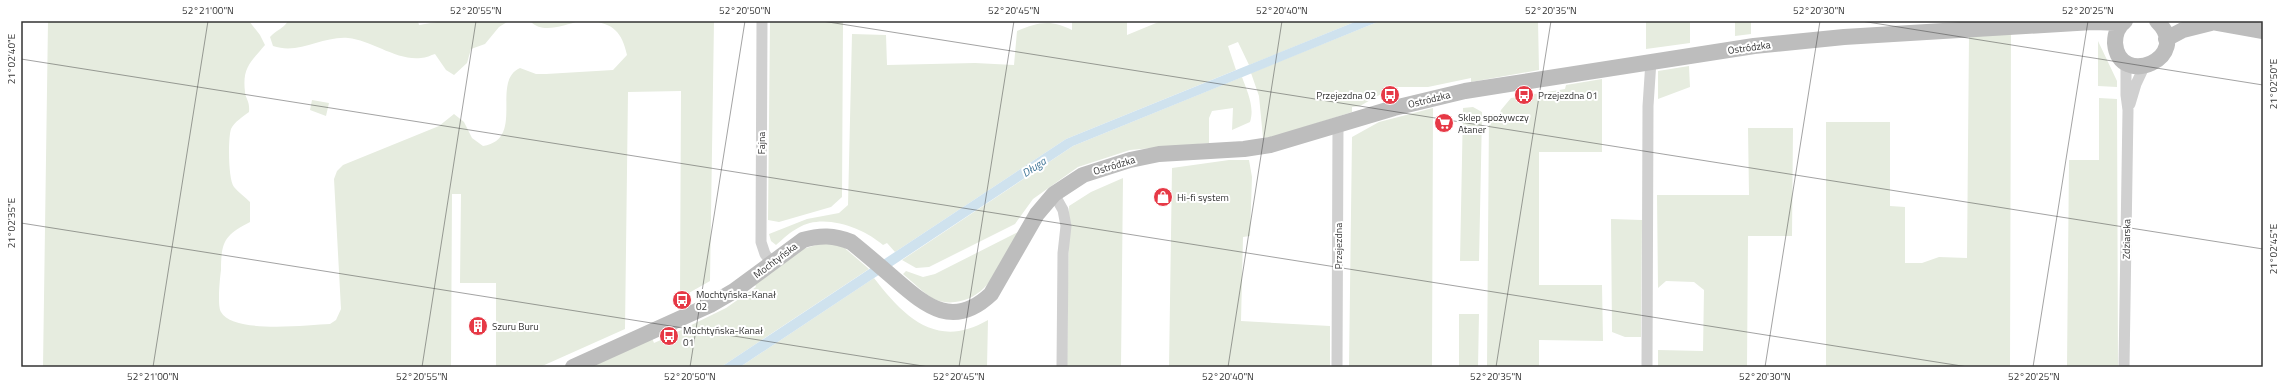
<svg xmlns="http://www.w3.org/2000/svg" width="2284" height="388" viewBox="0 0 2284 388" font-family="'Titillium Web',sans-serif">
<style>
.green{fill:#e6ecdf}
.water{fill:#cfe2ee}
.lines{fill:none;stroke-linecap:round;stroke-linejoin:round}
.street{stroke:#d0d0d0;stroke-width:11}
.secondary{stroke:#bdbdbd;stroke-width:16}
.ticks{fill:none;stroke:#333;stroke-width:1;stroke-opacity:0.45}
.labels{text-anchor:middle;stroke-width:4;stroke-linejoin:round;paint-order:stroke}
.street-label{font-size:10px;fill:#333;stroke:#fff}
.poi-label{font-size:10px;fill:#333;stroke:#fff;text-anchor:start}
.water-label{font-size:11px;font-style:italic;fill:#3f7597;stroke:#fff}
.neatline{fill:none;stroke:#333;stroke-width:1.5}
.ticks-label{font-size:10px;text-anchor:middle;fill:#333}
</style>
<rect width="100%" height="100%" fill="#fff"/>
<!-- green -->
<path class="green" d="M 48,21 L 249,21 L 260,35 L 265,45 C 251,62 242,67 245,92 C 246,100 250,101 249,112 C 244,116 234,122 231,129 C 228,138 228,180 234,187 C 238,192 245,197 250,202 L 250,222 C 225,235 221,241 221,270 C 220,278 217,306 221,312 C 233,334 307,325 330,324 L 336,320 L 341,309 L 334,179 L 337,171 L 343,165 L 439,126 L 454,114 L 464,122 L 472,138 L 483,146 C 526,139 490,81 520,68 L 536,74 L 546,74 L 613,70 L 627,55 C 622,32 613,23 590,21 L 714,21 L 710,281 L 680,298 L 681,91 L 628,92 L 625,329 L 540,367 L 496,367 L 496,283 L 460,283 L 461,194 L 452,194 L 451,367 L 43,367 Z
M 288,21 L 418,21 L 419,25 L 443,21 L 580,21 C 564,25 543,34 531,22 L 507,22 L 499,27 L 485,44 L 471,49 L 467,63 L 454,75 L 446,70 L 435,54 C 431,55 426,58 421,58 C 397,61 371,40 348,38 C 322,36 299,55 273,46 L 270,37 C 276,30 283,29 288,21 Z
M 770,21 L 843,21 L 842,197 L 831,207 L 779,222 L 768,220 Z
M 1072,21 L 1127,21 L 1127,35 L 1161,21 L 1357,21 L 1249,65 L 1238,42 L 1228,46 L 1236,70 L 1066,139 L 895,252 L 887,243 L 883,245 C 864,228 823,212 798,228 C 790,232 783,239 776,245 L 771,241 L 769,234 L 807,219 L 839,213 L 848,205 L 852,34 L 886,35 L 887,65 L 975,63 L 1014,65 L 1017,31 C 1038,22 1051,19 1072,30 Z
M 1380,21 L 1538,21 L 1539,70 L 1471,82 L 1471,78 L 1428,87 L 1398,87 L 1388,90 L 1360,106 L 1352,107 L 1352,112 L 1277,136 L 1263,138 L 1259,96 L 1251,73 Z
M 1646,21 L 1690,21 L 1690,43 L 1646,49 Z
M 1735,21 L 1751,21 L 1751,34 L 1735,36 Z
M 2011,32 L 2010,367 L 1826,367 L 1826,122 L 1890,122 L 1890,206 L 1905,207 L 1905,263 L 1922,263 L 1939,257 L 1967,258 L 1969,35 Z
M 2098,41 L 2117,81 L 2117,87 L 2098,86 Z
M 1689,66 L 1690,87 L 1658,99 L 1658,71 Z
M 1242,77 C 1247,91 1255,107 1250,122 L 1232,130 L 1233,108 L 1212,111 L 1209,118 L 1209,143 L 1130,150 L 1078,167 L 1033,199 L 1015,224 L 929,267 L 916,268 L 902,260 L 1073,146 Z
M 1602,79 L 1602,152 L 1539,152 L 1539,285 L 1602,285 L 1603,341 L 1539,340 L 1539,367 L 1487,367 L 1489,114 L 1500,114 L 1501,110 L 1511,98 L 1565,89 L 1566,85 Z
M 2099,98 L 2117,99 L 2118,367 L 2067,367 L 2069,160 L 2099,160 Z
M 312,100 L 329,103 L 326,116 L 310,110 Z
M 1473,107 L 1482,112 L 1482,115 L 1479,261 L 1460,261 L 1463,108 Z
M 1433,108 L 1432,367 L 1349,367 L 1352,137 L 1379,122 Z
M 1748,128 L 1793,128 L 1792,236 L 1748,236 L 1747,367 L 1658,367 L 1658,350 L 1703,351 L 1704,290 L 1694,282 L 1666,281 L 1658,288 L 1657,195 L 1749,195 Z
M 1229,160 L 1249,160 L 1252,177 L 1250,236 L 1243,237 L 1241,321 L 1330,326 L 1330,367 L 1169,367 L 1172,168 Z
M 1123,178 L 1121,367 L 1067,367 L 1069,206 L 1091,192 Z
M 1611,219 L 1642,220 L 1641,337 L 1625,337 L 1612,332 Z
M 1018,232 C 1003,259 991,298 955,302 C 949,303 940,302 934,299 C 923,293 913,282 903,274 L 906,271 L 923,277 L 935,274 Z
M 826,242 L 840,244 L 869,269 L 721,367 L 586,367 L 652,338 L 654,343 L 663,339 L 665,342 L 676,337 L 675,333 L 726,308 L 756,287 L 754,282 L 803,249 Z
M 874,278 C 904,317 937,350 988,320 L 987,367 L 740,367 Z
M 1459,314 L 1479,314 L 1478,367 L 1459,367 Z"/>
<!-- water -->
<path class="water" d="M 1357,21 L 1380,21 L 1073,146 L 740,367 L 721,367 L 1066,139 Z"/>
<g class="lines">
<!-- street -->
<path class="street" d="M 762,21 L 761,242 L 765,254 L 772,263
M 2130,104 L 2136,84 L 2144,67
M 1054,194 L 1063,210 L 1066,226 L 1063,253 L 1062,367
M 1337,367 L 1338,125
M 1647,367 L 1648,106 L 1651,61
M 2124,367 L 2128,110 L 2126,95 L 2126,62"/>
<!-- secondary -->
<path class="secondary" d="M 2125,21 C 2118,26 2115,34 2115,43 C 2119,90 2194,57 2157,21
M 2207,21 L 2263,31
M 2166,39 L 2183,30 L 2211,23
M 573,367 L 710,305 L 734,291 L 803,240 C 820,235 834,235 851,242 C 866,254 881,267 896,280 C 927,307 954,329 991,294 L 1037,214 L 1054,194 L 1083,175 L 1130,160 L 1159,154 L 1244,149 L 1270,145 L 1394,108 L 1465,91 L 1754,46 L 1844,37 L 2093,22 L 2123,23"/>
</g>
<!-- ticks -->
<path class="ticks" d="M 822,21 L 2263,249M 1861,21 L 2263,85M 21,59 L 1968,367M 21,223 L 929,367M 153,367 L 208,21M 422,367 L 476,21M 690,367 L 745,21M 959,367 L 1014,21M 1228,367 L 1282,21M 1496,367 L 1551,21M 1765,367 L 1820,21M 2033,367 L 2088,21"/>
<!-- icons -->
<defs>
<g id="bus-disc" transform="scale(1)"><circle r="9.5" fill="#e63946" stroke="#fff"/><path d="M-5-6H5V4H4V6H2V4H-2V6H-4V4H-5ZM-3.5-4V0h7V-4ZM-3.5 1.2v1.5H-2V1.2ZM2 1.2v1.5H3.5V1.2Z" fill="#fff"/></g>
<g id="supermarket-disc" transform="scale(1)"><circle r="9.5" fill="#e63946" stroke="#fff"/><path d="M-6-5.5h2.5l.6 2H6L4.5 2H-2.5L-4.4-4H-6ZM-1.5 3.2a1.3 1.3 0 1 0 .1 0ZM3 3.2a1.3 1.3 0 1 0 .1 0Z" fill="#fff"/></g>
<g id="shop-disc" transform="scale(1)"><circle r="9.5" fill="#e63946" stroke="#fff"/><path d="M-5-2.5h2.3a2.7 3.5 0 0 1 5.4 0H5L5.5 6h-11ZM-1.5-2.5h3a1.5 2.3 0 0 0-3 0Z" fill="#fff"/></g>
<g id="building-disc" transform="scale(1)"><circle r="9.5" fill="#e63946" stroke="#fff"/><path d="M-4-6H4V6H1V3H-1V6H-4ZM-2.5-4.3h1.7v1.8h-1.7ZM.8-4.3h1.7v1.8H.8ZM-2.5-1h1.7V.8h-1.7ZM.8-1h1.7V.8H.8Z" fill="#fff"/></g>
</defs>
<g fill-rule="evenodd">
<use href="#bus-disc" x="1390" y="95"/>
<use href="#bus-disc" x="1524" y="95"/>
<use href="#supermarket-disc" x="1444" y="123"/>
<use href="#shop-disc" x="1163" y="197"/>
<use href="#bus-disc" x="682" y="300"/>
<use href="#building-disc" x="478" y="326"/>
<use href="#bus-disc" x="669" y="336"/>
</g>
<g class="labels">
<!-- street labels -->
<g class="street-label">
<text transform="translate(1749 47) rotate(-8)" y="4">Ostródzka</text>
<text transform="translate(1429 99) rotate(-14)" y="4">Ostródzka</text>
<text transform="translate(761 143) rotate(-90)" y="4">Fajna</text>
<text transform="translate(1114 165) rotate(-17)" y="4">Ostródzka</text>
<text transform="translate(2126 239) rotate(-89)" y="4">Zdziarska</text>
<text transform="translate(1338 246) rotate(-90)" y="4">Przejezdna</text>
<text transform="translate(775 260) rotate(-37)" y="4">Mochtyńska</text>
</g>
<!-- poi labels -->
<g class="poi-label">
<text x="1376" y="99" text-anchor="end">Przejezdna 02</text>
<text x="1538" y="99">Przejezdna 01</text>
<text x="1458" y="121">Sklep spożywczy<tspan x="1458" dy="12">Ataner</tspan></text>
<text x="1177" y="201">Hi-fi system</text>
<text x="696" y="298">Mochtyńska-Kanał<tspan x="696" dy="12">02</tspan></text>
<text x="492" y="330">Szuru Buru</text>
<text x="683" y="334">Mochtyńska-Kanał<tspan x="683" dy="12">01</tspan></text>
</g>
<!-- water labels -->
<g class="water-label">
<text transform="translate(1034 167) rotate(-33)" y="4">Długa</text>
</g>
</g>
<!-- border -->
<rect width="2284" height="388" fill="none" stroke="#ffffff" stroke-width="44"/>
<rect x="22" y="22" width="2240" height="344" class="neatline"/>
<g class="ticks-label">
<text x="208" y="14">52°21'00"N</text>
<text x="476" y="14">52°20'55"N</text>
<text x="745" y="14">52°20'50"N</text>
<text x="1014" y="14">52°20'45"N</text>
<text x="1282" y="14">52°20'40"N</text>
<text x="1551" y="14">52°20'35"N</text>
<text x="1819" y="14">52°20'30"N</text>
<text x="2088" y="14">52°20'25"N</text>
<text transform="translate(11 59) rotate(-90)" y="4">21°02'40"E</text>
<text transform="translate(2273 84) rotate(-90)" y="4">21°02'50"E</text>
<text transform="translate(11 223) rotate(-90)" y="4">21°02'35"E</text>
<text transform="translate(2273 249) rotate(-90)" y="4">21°02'45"E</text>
<text x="153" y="380">52°21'00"N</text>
<text x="422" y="380">52°20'55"N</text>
<text x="690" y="380">52°20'50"N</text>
<text x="959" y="380">52°20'45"N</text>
<text x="1228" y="380">52°20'40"N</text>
<text x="1496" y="380">52°20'35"N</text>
<text x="1765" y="380">52°20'30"N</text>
<text x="2034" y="380">52°20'25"N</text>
</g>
</svg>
